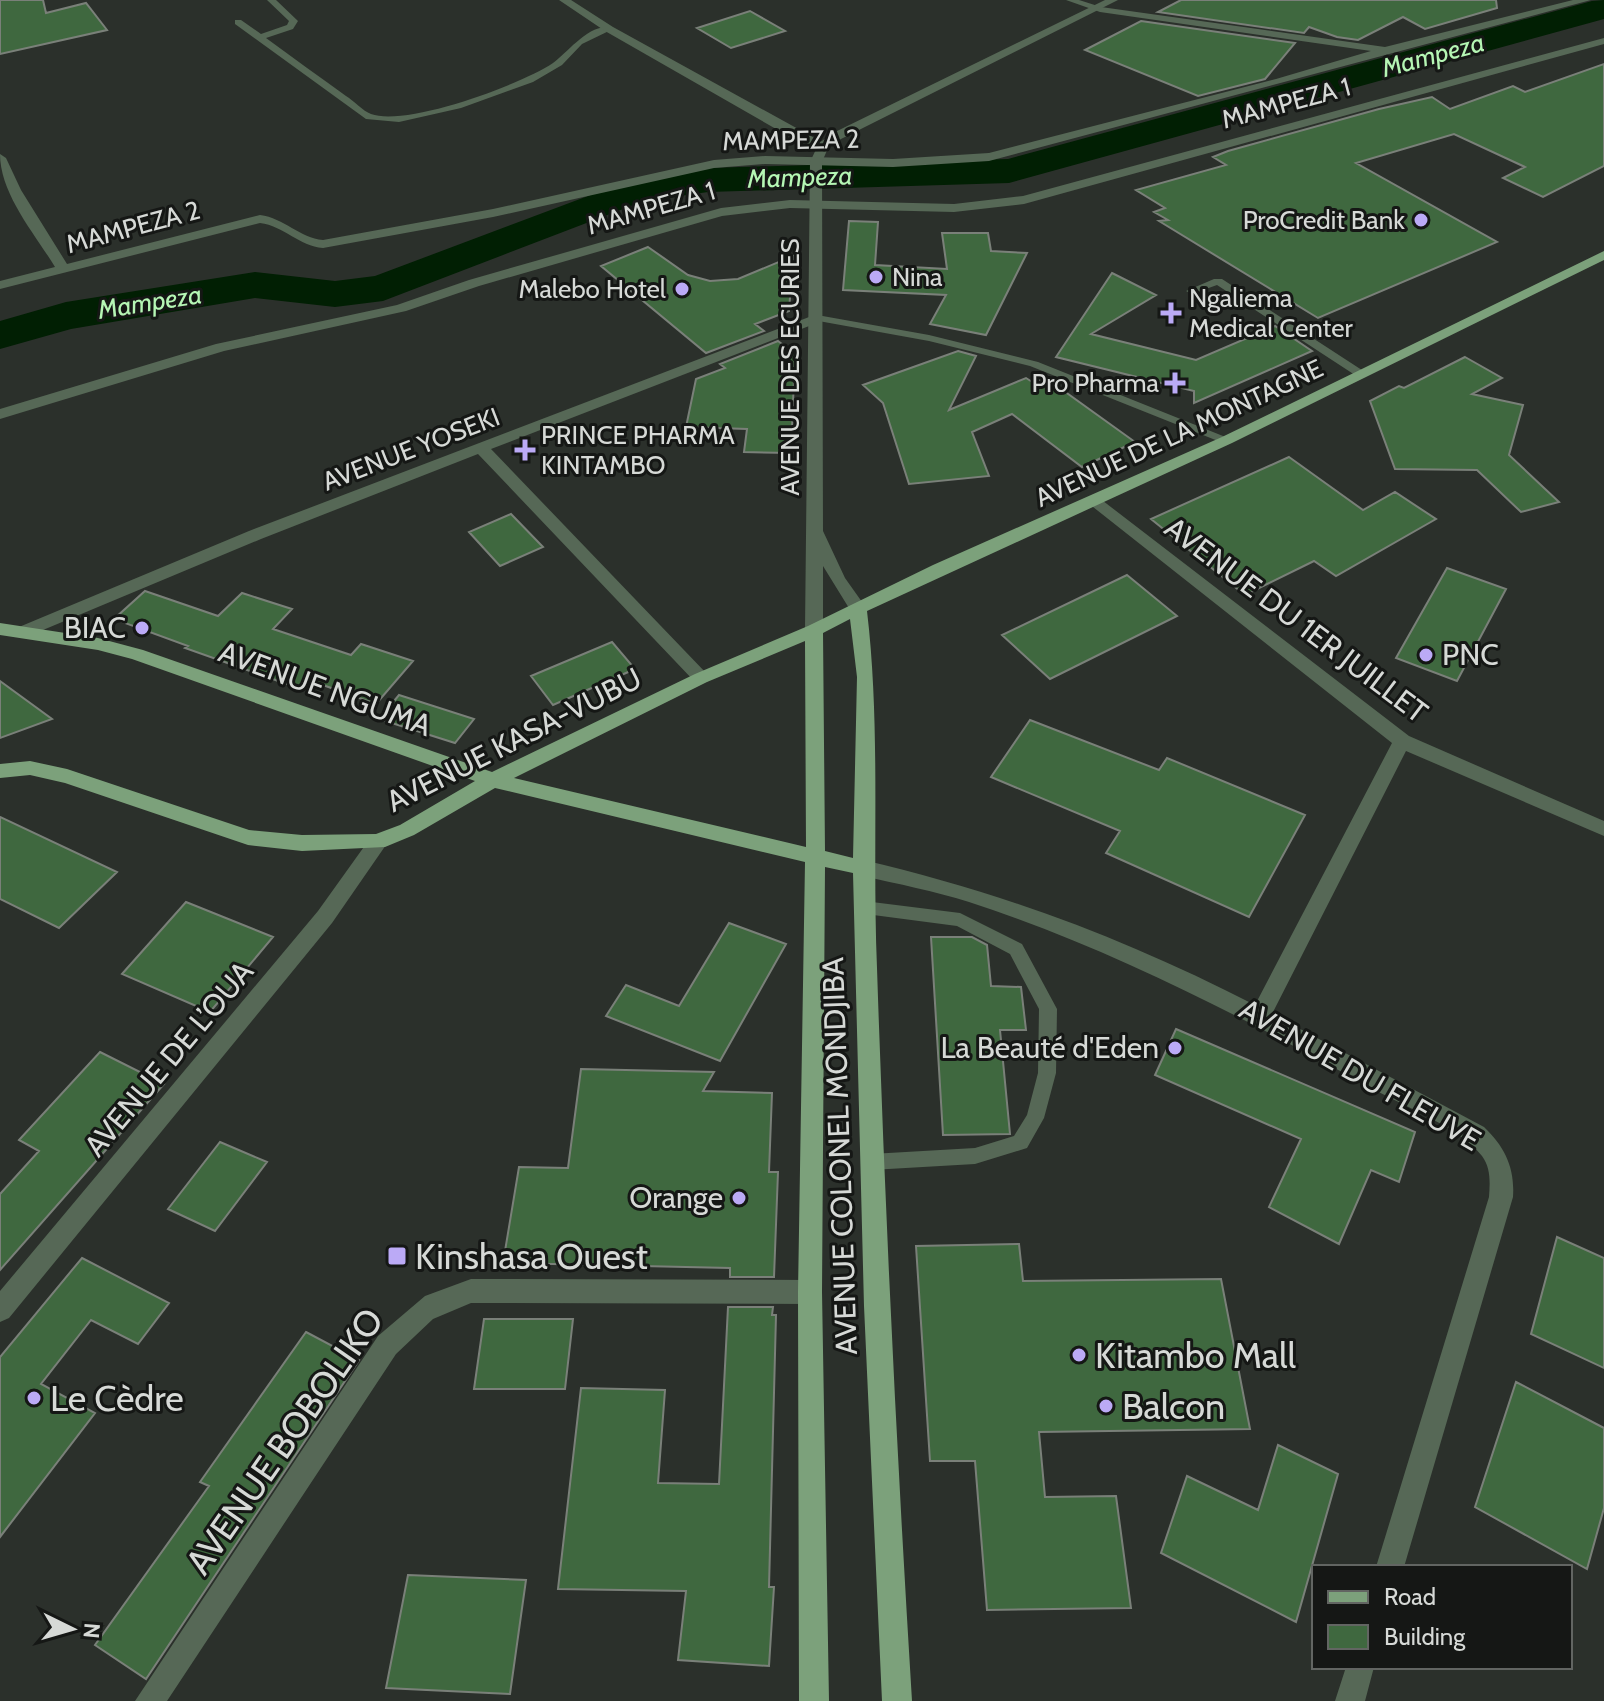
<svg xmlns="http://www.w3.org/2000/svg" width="1604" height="1701" viewBox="0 0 1604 1701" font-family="Cabin,sans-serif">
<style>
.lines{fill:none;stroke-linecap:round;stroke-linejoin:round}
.river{fill:#011f03;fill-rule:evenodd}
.building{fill:#3f683f;stroke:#7a8079;stroke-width:2}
.service{fill:#566856;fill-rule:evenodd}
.minor{fill:#566856;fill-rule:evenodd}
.tertiary{fill:#566856;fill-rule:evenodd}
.primary{fill:#7ca17b;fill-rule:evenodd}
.poi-dot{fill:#bbaaf6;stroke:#151715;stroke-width:3}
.labels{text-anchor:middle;stroke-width:6;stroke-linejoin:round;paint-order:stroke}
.far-water-label{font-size:26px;font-style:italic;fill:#b5f6b4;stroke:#151715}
.far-street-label{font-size:26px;fill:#d6d9d6;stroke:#151715}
.far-poi-label{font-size:26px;fill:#d6d9d6;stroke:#151715;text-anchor:end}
.street-label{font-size:30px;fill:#d6d9d6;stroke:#151715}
.poi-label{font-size:30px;fill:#d6d9d6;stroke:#151715;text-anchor:end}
.near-poi-label{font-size:36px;fill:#d6d9d6;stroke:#151715;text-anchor:start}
.near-street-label{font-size:36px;fill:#d6d9d6;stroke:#151715}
</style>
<rect width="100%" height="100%" fill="#2b302b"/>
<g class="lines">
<!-- river -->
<path class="river" d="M 1604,0 L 1604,19 L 1009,183 L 708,192 L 644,201 L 383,301 L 335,307 L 255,298 L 71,329 L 0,349 L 0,321 L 66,302 L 255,272 L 335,281 L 375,276 L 636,178 L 708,168 L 1008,159 L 1592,1 Z"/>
</g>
<!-- building -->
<path class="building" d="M 0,0 L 43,0 L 46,13 L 86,3 L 107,30 L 0,54 Z
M 1181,0 L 1496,0 L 1497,8 L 1425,29 L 1403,17 L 1358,40 L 1337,37 L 1309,27 L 1304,33 L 1158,12 Z
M 750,11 L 785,31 L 731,48 L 697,28 Z
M 1141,21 L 1295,43 L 1265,79 L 1198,96 L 1085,50 Z
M 1604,64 L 1604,166 L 1543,197 L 1503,178 L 1525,167 L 1454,134 L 1356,163 L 1497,242 L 1318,318 L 1159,221 L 1168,220 L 1154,212 L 1165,208 L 1136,190 L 1226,165 L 1213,157 L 1228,151 L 1379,109 L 1432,97 L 1450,109 L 1513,86 L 1525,92 Z
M 849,221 L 878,222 L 875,265 L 947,269 L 942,233 L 988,233 L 991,251 L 1027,253 L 986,335 L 930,324 L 946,295 L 843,290 Z
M 648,247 L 688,275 L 710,281 L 738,279 L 793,256 L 789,311 L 755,324 L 764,331 L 706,353 L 601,266 Z
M 1112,273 L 1156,295 L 1091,334 L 1196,360 L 1275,326 L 1312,351 L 1194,403 L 1194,391 L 1056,357 Z
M 778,341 L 795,354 L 791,453 L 744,452 L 747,429 L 686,427 L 696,379 L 725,368 L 720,364 Z
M 958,351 L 976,356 L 949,410 L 1026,378 L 1037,385 L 1043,376 L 1135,442 L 1082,467 L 1012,414 L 972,432 L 989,476 L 909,484 L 883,403 L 863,385 Z
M 1465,357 L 1502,378 L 1472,394 L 1523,405 L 1509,455 L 1559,502 L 1521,512 L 1477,470 L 1395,469 L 1370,401 L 1399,386 L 1404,388 Z
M 1289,457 L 1363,510 L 1395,492 L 1436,519 L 1336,576 L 1314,561 L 1245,595 L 1151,519 Z
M 511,514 L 543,547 L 500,566 L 469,532 Z
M 1447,568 L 1506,589 L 1457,681 L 1396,658 Z
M 1127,575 L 1177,616 L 1050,679 L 1002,635 Z
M 145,591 L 218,616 L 242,593 L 292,609 L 273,629 L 351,655 L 361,644 L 413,661 L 376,704 L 306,679 L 298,688 L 185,648 L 188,646 L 114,619 Z
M 612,642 L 635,669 L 553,705 L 531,676 Z
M 0,681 L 52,719 L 0,738 Z
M 399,695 L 474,719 L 455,743 L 379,719 Z
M 1030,720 L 1159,770 L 1167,758 L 1305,815 L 1249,917 L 1106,853 L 1120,831 L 991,777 Z
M 0,817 L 117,872 L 59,928 L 0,899 Z
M 186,902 L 273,937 L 210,1012 L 122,974 Z
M 729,923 L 786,944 L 720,1061 L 606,1016 L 626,985 L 679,1006 Z
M 931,937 L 972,937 L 987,945 L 991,986 L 1021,987 L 1026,1030 L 1000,1030 L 1010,1134 L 943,1135 Z
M 1176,1029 L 1415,1132 L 1399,1182 L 1371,1170 L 1339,1244 L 1269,1207 L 1301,1139 L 1155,1075 Z
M 100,1052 L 164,1084 L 0,1270 L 0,1194 L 39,1151 L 19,1140 Z
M 581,1069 L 714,1072 L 703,1091 L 772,1093 L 769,1172 L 778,1172 L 774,1277 L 730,1277 L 730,1268 L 503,1263 L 519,1167 L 568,1168 Z
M 220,1142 L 267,1162 L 215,1231 L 168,1209 Z
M 1557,1237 L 1604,1258 L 1604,1368 L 1531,1334 Z
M 1019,1244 L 1023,1281 L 1221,1279 L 1250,1429 L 1039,1432 L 1045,1497 L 1116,1496 L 1131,1608 L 987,1610 L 975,1461 L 930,1461 L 916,1246 Z
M 82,1258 L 169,1303 L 138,1344 L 91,1320 L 41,1384 L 95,1413 L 0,1537 L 0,1357 Z
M 728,1307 L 773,1307 L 772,1315 L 776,1315 L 769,1587 L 774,1587 L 769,1666 L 678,1660 L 686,1591 L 558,1589 L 581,1388 L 665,1390 L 658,1483 L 719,1484 Z
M 484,1319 L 573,1319 L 565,1389 L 474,1389 Z
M 306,1332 L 359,1360 L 146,1679 L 95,1645 L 209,1486 L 200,1482 Z
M 1516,1382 L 1604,1428 L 1604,1508 L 1587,1569 L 1475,1507 Z
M 1278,1445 L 1338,1474 L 1296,1622 L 1161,1553 L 1187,1476 L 1258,1510 Z
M 408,1575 L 526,1580 L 510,1694 L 386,1688 Z"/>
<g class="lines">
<!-- service -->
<path class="service" d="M 267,0 L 276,0 L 298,21 L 293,29 L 266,38 C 293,58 320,77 346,96 C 354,101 363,111 371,114 C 407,127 522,84 553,63 C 567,53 593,19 613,29 L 582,44 L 562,65 L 533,82 L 461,108 L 399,122 L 366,119 L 235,24 L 235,20 L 241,20 L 261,34 L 287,25 L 289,21 Z
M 1066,0 L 1079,0 L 1101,7 L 1385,47 L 1390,50 L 1385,53 L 1100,12 Z
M 1214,279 L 1222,279 L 1368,374 L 1362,378 L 1358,377 L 1217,285 L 1192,294 L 1186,291 Z
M 817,315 L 929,335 L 1038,362 L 1233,440 L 1227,444 L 1223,443 L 1030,366 L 929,341 L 813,320 L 811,318 Z
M 864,901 L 960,913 L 1022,944 L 1057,1009 L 1056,1073 L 1044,1118 L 1027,1148 L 975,1164 L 871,1170 L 864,1168 L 862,1162 L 864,1156 L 871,1154 L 975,1148 L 1014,1136 L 1027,1115 L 1038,1073 L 1039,1009 L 1010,954 L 957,926 L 858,913 L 856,908 L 858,903 Z"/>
<!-- minor -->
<path class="minor" d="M 559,0 L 571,0 L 613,27 L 829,146 L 823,150 L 804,145 L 605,31 Z
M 1573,0 L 1591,0 L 989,161 L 893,167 L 765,164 L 714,168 L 493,217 L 323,248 C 299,246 284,226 260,223 L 0,289 L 0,281 L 55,267 C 35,234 0,194 0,154 L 6,158 L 21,190 L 67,264 L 260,215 C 284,218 300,238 323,240 L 493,209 L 714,160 L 765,156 L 893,159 L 989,153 L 1276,79 L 1381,48 Z
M 1604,38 L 1604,44 L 1024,204 L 954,212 L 790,208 L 722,216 L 479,286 L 406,311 L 224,351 L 0,419 L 0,409 L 216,344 L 397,305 L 469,280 L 721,208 L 790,200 L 954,204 L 1023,196 Z
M 817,314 L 824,318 L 822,321 L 491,449 L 707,674 L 710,678 L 707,682 L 695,682 L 478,454 L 261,539 L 31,635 L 19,635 L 16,631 L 19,627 L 249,531 Z
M 1094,494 L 1409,736 L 1604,821 L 1604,836 L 1406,751 L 1272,1014 L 1484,1127 C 1505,1147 1515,1168 1513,1197 L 1404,1567 L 1376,1567 L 1489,1197 C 1490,1183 1491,1168 1482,1156 C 1460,1128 1406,1107 1375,1090 C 1244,1018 1111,948 969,902 C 934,891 898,884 863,876 L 856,874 L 853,868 L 856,862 L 863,860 C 1004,893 1126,939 1255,1005 L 1392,743 L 1088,503 L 1086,499 Z
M 471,1279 L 810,1280 L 819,1284 L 822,1292 L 819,1300 L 810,1304 L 471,1303 L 433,1319 L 396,1354 L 167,1701 L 135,1701 L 378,1336 L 425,1296 Z
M 1346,1667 L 1374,1667 L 1365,1701 L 1335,1701 Z"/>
<!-- tertiary -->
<path class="tertiary" d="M 1105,0 L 1118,0 L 841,139 L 828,148 L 822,162 L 823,531 L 845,578 L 867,609 L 858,615 L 852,613 L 823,566 L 823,630 L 814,636 L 808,634 L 805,630 L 810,162 L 819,143 L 833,133 Z
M 378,834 L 385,837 L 388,842 L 332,923 L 9,1318 L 0,1322 L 0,1291 L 318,911 L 371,837 Z"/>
<!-- primary -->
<path class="primary" d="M 1604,251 L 1604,260 L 1232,443 L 867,611 C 881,729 872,849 877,968 C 885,1213 897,1457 912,1701 L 882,1701 L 864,1306 L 853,873 L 825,867 L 822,1292 L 829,1701 L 799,1701 L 798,1292 L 805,862 L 495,788 L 414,835 L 385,847 L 302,851 L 248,845 L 65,783 L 30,775 L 0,778 L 0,764 L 30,761 L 67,769 L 249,830 L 302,835 L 376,834 L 400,825 L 475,781 L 132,659 L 98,650 L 0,635 L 0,623 L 98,638 L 143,650 L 492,772 L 695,674 L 808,626 L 933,565 L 1222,437 ZM 850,619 L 857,677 L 853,858 L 825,851 L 823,633 ZM 805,641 L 806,847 L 514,778 L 707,682 Z"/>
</g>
<!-- markers -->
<g class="poi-dot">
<circle cx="1421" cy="220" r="8"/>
<circle cx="876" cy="277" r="8"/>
<circle cx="682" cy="289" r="8"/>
<path d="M1167 301h8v8h8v8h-8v8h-8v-8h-8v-8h8z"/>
<path d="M1171 371h8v8h8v8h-8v8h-8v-8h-8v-8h8z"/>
<path d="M521 438h8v8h8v8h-8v8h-8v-8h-8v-8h8z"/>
<circle cx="142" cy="628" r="8"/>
<circle cx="1426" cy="655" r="8"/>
<circle cx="1175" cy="1048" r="8"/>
<circle cx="739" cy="1198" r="8"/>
<rect x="387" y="1246" width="20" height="20" rx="4"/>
<circle cx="1079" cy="1355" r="8"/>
<circle cx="34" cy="1398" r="8"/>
<circle cx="1106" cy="1406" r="8"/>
</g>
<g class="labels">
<!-- far-water labels -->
<g class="far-water-label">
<text transform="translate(1433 55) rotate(-15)" y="9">Mampeza</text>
<text transform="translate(800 177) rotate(-2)" y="9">Mampeza</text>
<text transform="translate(150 302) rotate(-9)" y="9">Mampeza</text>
</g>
<!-- far-street labels -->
<g class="far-street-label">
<text transform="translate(1286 103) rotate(-15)" y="9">MAMPEZA 1</text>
<text transform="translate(791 140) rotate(-1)" y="9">MAMPEZA 2</text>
<text transform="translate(651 208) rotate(-16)" y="9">MAMPEZA 1</text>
<text transform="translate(133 227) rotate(-15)" y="9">MAMPEZA 2</text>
<text transform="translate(790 367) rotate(-90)" y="9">AVENUE DES ECURIES</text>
<text transform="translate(1179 433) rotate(-25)" y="9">AVENUE DE LA MONTAGNE</text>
<text transform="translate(411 449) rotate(-21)" y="9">AVENUE YOSEKI</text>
</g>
<!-- far-poi labels -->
<g class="far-poi-label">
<text x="1405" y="229">ProCredit Bank</text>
<text x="892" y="286" text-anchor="start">Nina</text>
<text x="666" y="298">Malebo Hotel</text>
<text x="1189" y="307" text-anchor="start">Ngaliema<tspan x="1189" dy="30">Medical Center</tspan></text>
<text x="1159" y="392">Pro Pharma</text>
<text x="541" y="444" text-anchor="start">PRINCE PHARMA<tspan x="541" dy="30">KINTAMBO</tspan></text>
</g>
<!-- street labels -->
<g class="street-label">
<text transform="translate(1296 620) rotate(37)" y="10">AVENUE DU 1ER JUILLET</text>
<text transform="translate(325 689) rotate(20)" y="10">AVENUE NGUMA</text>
<text transform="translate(514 740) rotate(-27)" y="10">AVENUE KASA-VUBU</text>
<text transform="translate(169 1059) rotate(-50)" y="10">AVENUE DE L’OUA</text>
<text transform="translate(1360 1075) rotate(30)" y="10">AVENUE DU FLEUVE</text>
<text transform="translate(840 1156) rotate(-92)" y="10">AVENUE COLONEL MONDJIBA</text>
</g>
<!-- poi labels -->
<g class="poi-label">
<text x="126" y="638">BIAC</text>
<text x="1442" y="665" text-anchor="start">PNC</text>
<text x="1159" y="1058">La Beauté d'Eden</text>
<text x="723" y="1208">Orange</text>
</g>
<!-- near-poi labels -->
<g class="near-poi-label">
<text x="415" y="1269">Kinshasa Ouest</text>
<text x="1095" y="1368">Kitambo Mall</text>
<text x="50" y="1411">Le Cèdre</text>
<text x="1122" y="1419">Balcon</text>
</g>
<!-- near-street labels -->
<g class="near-street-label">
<text transform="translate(284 1441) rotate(-55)" y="13">AVENUE BOBOLIKO</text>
</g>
</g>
<!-- legend -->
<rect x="1312" y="1565" width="260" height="104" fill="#151715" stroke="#626562" stroke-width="2"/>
<rect x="1328" y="1591" width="40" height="12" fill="#7ca17b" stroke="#626562" stroke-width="2"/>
<text x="1384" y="1605" font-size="24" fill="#d6d9d6">Road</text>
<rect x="1328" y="1625" width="40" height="24" fill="#3f683f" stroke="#626562" stroke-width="2"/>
<text x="1384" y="1645" font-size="24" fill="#d6d9d6">Building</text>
<!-- north arrow -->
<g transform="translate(72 1629) rotate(95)" stroke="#151715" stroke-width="6" paint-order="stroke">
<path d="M0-6L14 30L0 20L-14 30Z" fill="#d6d9d6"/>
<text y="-12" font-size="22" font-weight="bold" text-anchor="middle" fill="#d6d9d6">N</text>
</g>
</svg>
